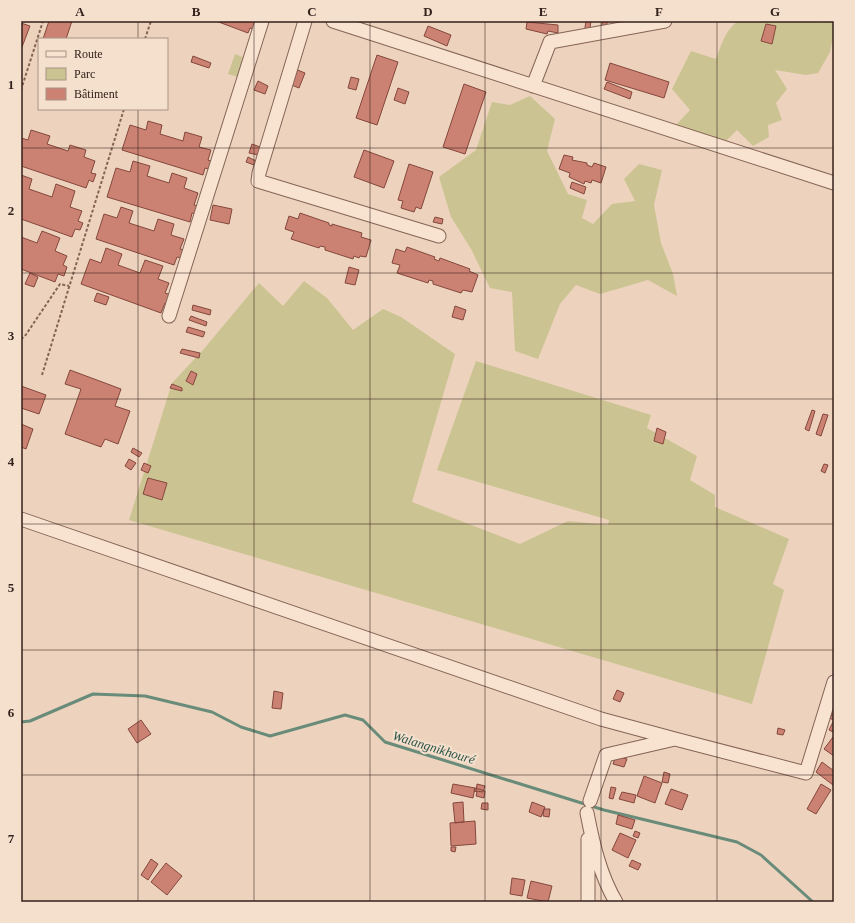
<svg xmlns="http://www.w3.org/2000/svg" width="855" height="923" viewBox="0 0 855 923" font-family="Georgia,serif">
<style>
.green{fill:#cbc392}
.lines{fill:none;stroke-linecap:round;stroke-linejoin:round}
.stream{stroke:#698c7a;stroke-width:3}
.building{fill:#cc8273;stroke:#84473c}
.minor-casing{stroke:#856456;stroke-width:15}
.path{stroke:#856456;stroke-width:2;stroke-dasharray:3 2;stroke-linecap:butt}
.minor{stroke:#f8e2d0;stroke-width:13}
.grid{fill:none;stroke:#34211b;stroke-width:1;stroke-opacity:0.55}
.labels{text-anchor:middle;stroke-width:4;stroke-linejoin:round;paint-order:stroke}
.water-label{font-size:13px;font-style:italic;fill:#2a5447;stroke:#f5dfcd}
.neatline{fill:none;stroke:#34211b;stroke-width:1.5}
.grid-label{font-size:13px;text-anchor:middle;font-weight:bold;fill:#34211b}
</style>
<rect width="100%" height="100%" fill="#edd3bd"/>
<!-- green -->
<path class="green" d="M 738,21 L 817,21 L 821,23 L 822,21 L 834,21 L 834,41 L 832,42 L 830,52 L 818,73 L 806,75 L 775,70 L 787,89 L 776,103 L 782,120 L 768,125 L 769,137 L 753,146 L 737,130 L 716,151 L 675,126 L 690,110 L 672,89 L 691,51 L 716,59 C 721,46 725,30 738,21 Z
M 235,54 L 245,58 L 238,77 L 228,74 Z
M 530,96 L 555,119 L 547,151 L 568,194 L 587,200 L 582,218 L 593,224 L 612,204 L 635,201 L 624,179 L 639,164 L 662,170 L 654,205 L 661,243 L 673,274 L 677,296 L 648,280 L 600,294 L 576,285 L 560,304 L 538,359 L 515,351 L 512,292 L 490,288 L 471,249 L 451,217 L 439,177 L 476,150 L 492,102 L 510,105 Z
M 304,281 L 327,298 L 353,330 L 383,309 L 401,317 L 455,354 L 412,502 L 520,544 L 568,521 L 608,525 L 609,520 L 437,470 L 476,361 L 651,415 L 647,428 L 697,456 L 690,480 L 715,495 L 715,507 L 789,539 L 773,584 L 784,590 L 752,704 L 129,520 L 172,383 L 203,350 L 259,283 L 283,306 Z"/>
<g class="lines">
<!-- stream -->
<path class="stream" d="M 21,722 L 30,721 L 93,694 L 145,696 L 212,712 L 241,727 L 270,736 L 345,715 L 363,720 L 385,742 L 604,810 L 737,842 L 761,855 L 813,902"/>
</g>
<!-- building -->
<path class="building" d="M 49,21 L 72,21 L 66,39 L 43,39 Z
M 216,21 L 252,21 L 255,23 L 253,29 L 250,28 L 248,33 Z
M 586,21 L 591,21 L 589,34 L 584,34 Z
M 602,21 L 607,21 L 607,29 L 602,29 Z
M 527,22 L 558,25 L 558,33 L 548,31 L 547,34 L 526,29 Z
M 21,23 L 30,26 L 22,47 L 21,47 Z
M 766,24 L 776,26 L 772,44 L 761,41 Z
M 428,26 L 451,35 L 447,46 L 424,36 Z
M 377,55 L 398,62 L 377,125 L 356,118 Z
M 193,56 L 211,63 L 209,68 L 191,62 Z
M 610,63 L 669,82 L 664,98 L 605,80 Z
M 295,69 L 305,73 L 299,88 L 289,84 Z
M 351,77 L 359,79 L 356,90 L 348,88 Z
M 258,81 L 268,86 L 265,94 L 254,90 Z
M 607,82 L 632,92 L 630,99 L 604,89 Z
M 464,84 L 486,92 L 465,154 L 443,147 Z
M 398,88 L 409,92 L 405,104 L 394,100 Z
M 148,121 L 162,125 L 160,134 L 183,141 L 185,132 L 202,137 L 199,147 L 211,150 L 208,160 L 211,161 L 209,169 L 205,168 L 203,175 L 122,150 L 130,125 L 146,130 Z
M 31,130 L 50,136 L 47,144 L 68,151 L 70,145 L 86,150 L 84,157 L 95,161 L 91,173 L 96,174 L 93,182 L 89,180 L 86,188 L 21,166 L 21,138 L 28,140 Z
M 252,144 L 260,147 L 258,155 L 249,153 Z
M 364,150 L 394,161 L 384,188 L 354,177 Z
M 564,155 L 573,157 L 572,160 L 587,163 L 587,165 L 592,167 L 594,163 L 606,167 L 601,183 L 592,180 L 591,183 L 585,181 L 584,184 L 569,177 L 570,173 L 559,169 Z
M 248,157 L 256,161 L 254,165 L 246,162 Z
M 133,161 L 150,166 L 147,176 L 169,183 L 172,173 L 187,178 L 184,188 L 198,193 L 194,205 L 198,206 L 196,214 L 192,213 L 190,222 L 107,197 L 116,168 L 130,172 Z
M 409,164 L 433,172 L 421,209 L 416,207 L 414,212 L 401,208 L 403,201 L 398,200 Z
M 21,175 L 32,179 L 29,189 L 52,197 L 56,184 L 75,191 L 70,207 L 82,211 L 78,221 L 83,223 L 80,230 L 75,229 L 72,237 L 21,219 Z
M 572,182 L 586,187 L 584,194 L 570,188 Z
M 213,205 L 232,209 L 229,224 L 210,220 Z
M 121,207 L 133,211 L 129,223 L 154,231 L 158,219 L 174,224 L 171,235 L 184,239 L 180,249 L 184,250 L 181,258 L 177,257 L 174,265 L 96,239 L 104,214 L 117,218 Z
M 300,213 L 329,223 L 329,225 L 332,226 L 332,224 L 362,233 L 361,237 L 371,240 L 366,257 L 360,256 L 359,258 L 354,256 L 353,259 L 325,250 L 325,247 L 320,246 L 319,248 L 291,239 L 294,232 L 285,229 L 289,216 L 298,219 Z
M 435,217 L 443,219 L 442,224 L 433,222 Z
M 42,231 L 60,238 L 55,251 L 67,256 L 63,265 L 67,267 L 64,276 L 58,274 L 55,282 L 21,269 L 21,237 L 37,243 Z
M 407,247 L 435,257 L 434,259 L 439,261 L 440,258 L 470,269 L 469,271 L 478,275 L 472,292 L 463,290 L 461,293 L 433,284 L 433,281 L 429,280 L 428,283 L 397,273 L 400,265 L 392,263 L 396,249 L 405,252 Z
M 106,248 L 122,254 L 118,265 L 140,273 L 145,260 L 163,266 L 158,279 L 169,283 L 165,293 L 171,295 L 168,305 L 165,303 L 161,313 L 81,284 L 90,259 L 101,263 Z
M 349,267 L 359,270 L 355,285 L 345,283 Z
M 30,273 L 38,277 L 34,287 L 25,284 Z
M 97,293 L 109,297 L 106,305 L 94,301 Z
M 193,305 L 211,310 L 210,315 L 192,310 Z
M 455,306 L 466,310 L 463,320 L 452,317 Z
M 191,316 L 207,322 L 206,326 L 189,320 Z
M 188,327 L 205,332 L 203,337 L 186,332 Z
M 182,349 L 200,353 L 199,358 L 180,353 Z
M 70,370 L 121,389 L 115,406 L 130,411 L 118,444 L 105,439 L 101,447 L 65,434 L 81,389 L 65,384 Z
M 191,371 L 197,374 L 193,385 L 186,381 Z
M 172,384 L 182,388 L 182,391 L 170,388 Z
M 21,386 L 46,395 L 39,414 L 21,408 Z
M 812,410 L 815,411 L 809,431 L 805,429 Z
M 823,414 L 828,415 L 821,436 L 816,434 Z
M 21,424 L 33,429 L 26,449 L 21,447 Z
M 657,428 L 666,432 L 663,444 L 654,441 Z
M 133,448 L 142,453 L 139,457 L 131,452 Z
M 129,459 L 136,463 L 131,470 L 125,466 Z
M 144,463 L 151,466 L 148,473 L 141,470 Z
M 824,464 L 828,465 L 825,473 L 821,471 Z
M 148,478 L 167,483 L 162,500 L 143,494 Z
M 617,690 L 624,693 L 620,702 L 613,699 Z
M 274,691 L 283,693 L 281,709 L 272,708 Z
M 834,711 L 834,721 L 830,718 Z
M 141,720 L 151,734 L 137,743 L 128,729 Z
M 833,722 L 834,722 L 833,732 L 829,730 Z
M 778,728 L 785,730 L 783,735 L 777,734 Z
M 833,737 L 834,738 L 834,756 L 824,749 Z
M 616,756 L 627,759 L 624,767 L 613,764 Z
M 822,762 L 834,771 L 833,785 L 816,772 Z
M 664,772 L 670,774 L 668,783 L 662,782 Z
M 644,776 L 662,783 L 655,803 L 637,796 Z
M 453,784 L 475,788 L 473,798 L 451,793 Z
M 477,784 L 485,786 L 483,792 L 476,791 Z
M 821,784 L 831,790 L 816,814 L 807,809 Z
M 611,787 L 616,788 L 613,799 L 609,798 Z
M 475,788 L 485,791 L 484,798 L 476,796 L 477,792 L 474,791 Z
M 671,789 L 688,795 L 682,810 L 665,804 Z
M 622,792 L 636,795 L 634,803 L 619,799 Z
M 463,802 L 464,822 L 455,823 L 453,803 Z
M 532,802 L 545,807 L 541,817 L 529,812 Z
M 482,803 L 488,803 L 488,810 L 481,809 Z
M 544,809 L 550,809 L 549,817 L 543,816 Z
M 618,815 L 635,820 L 632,829 L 616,824 Z
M 475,821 L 476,844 L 451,846 L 450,823 Z
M 635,831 L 640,833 L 638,838 L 633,836 Z
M 620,833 L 636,840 L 628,858 L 612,850 Z
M 451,847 L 456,847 L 455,852 L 451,851 Z
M 151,859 L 158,864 L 148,880 L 141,875 Z
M 632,860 L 641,864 L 638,870 L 629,866 Z
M 166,863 L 182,876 L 167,895 L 151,882 Z
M 512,878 L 525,880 L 522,896 L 510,894 Z
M 531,881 L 552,886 L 548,902 L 527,898 Z"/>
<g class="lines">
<!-- minor casing -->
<g class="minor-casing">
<path id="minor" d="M 305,21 L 259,173 L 258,181 L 439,236
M 333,21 L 834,183
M 533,86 L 550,42 L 665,21
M 169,316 L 262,21
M 21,519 L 601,719 L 675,739
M 590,801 L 606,755 L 675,739 L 806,773 L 834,682
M 587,813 C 593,844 600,875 616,902
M 588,839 L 588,902"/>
</g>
<!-- path -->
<path class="path" d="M 145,39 L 151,21
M 21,90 L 43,21
M 21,339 L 25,336 L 60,284 L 69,286
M 42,375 L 124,109"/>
<!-- minor -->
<use href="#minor" class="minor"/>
</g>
<!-- grid -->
<path class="grid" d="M 138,21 L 138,39M 254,21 L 254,902M 370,21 L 370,902M 485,21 L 485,902M 601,21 L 601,902M 717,21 L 717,902M 138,109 L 138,902M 21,148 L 834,148M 21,273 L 834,273M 21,399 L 834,399M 21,524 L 834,524M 21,650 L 834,650M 21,775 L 834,775"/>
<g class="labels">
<!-- water labels -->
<g class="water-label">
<text transform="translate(434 747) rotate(17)" y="5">Walangnikhouré</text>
</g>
</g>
<!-- border -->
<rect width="855" height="923" fill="none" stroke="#f5dfcd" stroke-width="44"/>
<!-- legend -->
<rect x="38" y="38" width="130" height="72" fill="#f5dfcd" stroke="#a89386"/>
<rect x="46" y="51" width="20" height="6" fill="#f8e2d0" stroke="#a89386"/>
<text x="74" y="58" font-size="12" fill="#34211b">Route</text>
<rect x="46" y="68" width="20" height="12" fill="#cbc392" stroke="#a89386"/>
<text x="74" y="78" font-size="12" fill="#34211b">Parc</text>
<rect x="46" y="88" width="20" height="12" fill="#cc8273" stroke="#a89386"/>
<text x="74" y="98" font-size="12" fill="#34211b">Bâtiment</text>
<rect x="22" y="22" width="811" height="879" class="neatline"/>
<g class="grid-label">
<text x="80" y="16">A</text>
<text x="196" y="16">B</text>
<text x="312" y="16">C</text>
<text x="428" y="16">D</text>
<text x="543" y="16">E</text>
<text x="659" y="16">F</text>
<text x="775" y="16">G</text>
<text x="11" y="89">1</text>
<text x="11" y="215">2</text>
<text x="11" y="340">3</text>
<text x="11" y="466">4</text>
<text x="11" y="592">5</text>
<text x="11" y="717">6</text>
<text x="11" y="843">7</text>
</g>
</svg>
